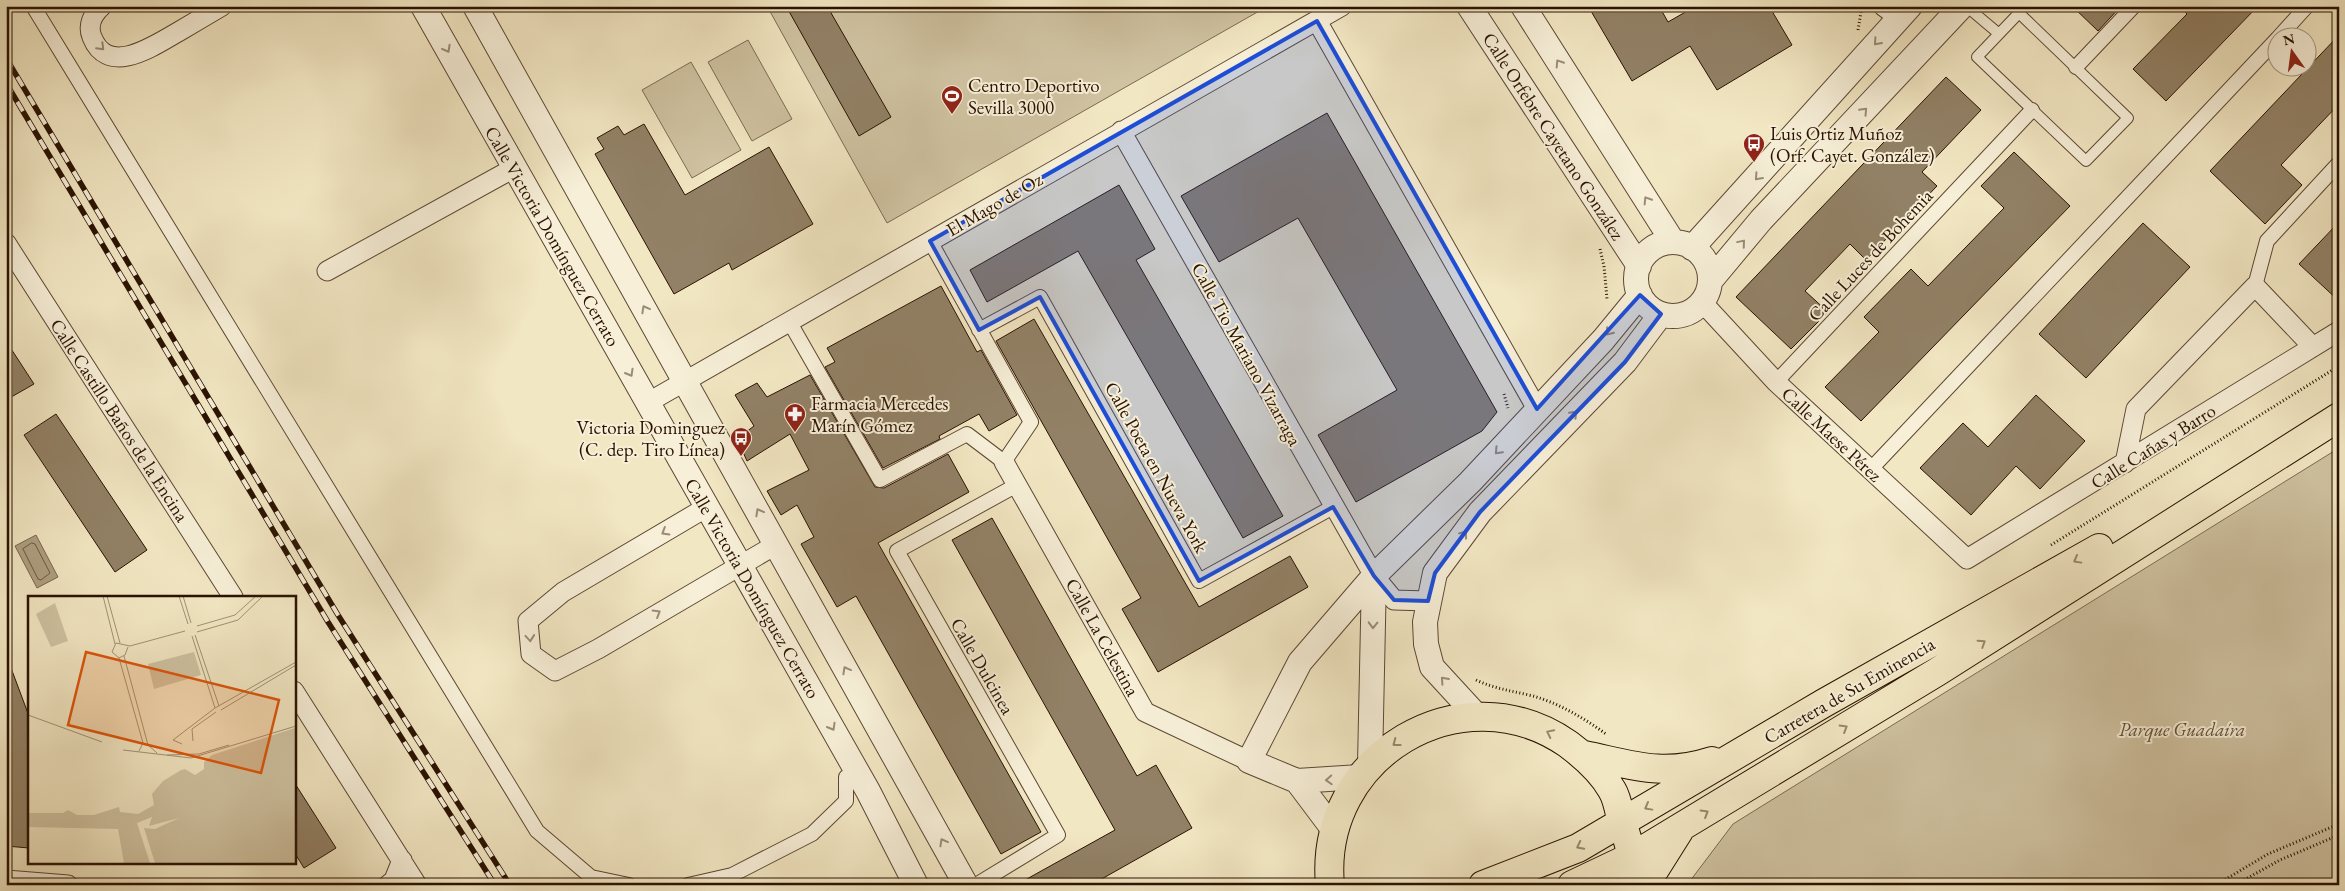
<svg xmlns="http://www.w3.org/2000/svg" width="2345" height="891" viewBox="0 0 2345 891" font-family="'EB Garamond',serif">
<style>
.green{fill:#d0c3a2;stroke:#7d6a52}
.water{fill:#ae9f81;stroke:#79674e}
.lines{fill:none;stroke-linecap:round;stroke-linejoin:round}
.shore{stroke:#6c5841;stroke-width:1}
.building{fill:#928166;stroke:#2a1201}
.service-casing{stroke:#5c4732;stroke-width:12}
.pedestrian-casing{stroke:#5c4732;stroke-width:16}
.minor-casing{stroke:#5c4732;stroke-width:21}
.tertiary-casing{stroke:#5c4732;stroke-width:26}
.primary-casing{stroke:#2a1201;stroke-width:30}
.path{stroke:#2a1201;stroke-width:3;stroke-dasharray:1 2.5;stroke-linecap:butt}
.service{stroke:#f7efd8;stroke-width:10}
.pedestrian{stroke:#f7efd8;stroke-width:14}
.minor{stroke:#f7efd8;stroke-width:19}
.tertiary{stroke:#f7efd8;stroke-width:24}
.primary{stroke:#f2e7c3;stroke-width:28}
.rail-casing{stroke:#2a1201;stroke-width:5.5}
.rail{stroke:#f7efd8;stroke-width:4;stroke-dasharray:11;stroke-linecap:butt}
.oneway{stroke:#9b8c77}
.oneway2{stroke:#98876c}
.marked{fill:#1d4ed8;fill-opacity:0.2;stroke:#1d4ed8;stroke-width:4;stroke-linejoin:round}
.labels{text-anchor:middle;stroke-width:4;stroke-linejoin:round;paint-order:stroke}
.poi-label{font-size:19px;fill:#2a1201;stroke:#f7efd8;text-anchor:start}
.street-label{font-size:19px;fill:#2a1201;stroke:#f7efd8}
.park-label{font-size:19px;font-style:italic;fill:#645039;stroke:#f7efd8}
.inset-road{fill:none;stroke:#a29275;stroke-width:1}
.view{fill:#de550b;fill-opacity:0.15;stroke:#de550b;stroke-width:2.5}
.inset-edge{fill:none;stroke:#2a1201;stroke-width:2.5}
</style>
<rect width="100%" height="100%" fill="#f2e7c3"/>
<filter id="stains"><feTurbulence type="fractalNoise" baseFrequency=".004" numOctaves="4"/><feColorMatrix values="0 0 0 0 .2 0 0 0 0 .09 0 0 0 0 .02 0 0 0 .5 -.17"/></filter>
<radialGradient id="worn" r=".72"><stop offset=".6" stop-color="#630" stop-opacity="0"/><stop offset="1" stop-color="#630" stop-opacity=".3"/></radialGradient>
<!-- green -->
<path class="green" d="M 767,6 L 1268,6 L 887,223 Z
M 748,40 L 792,119 L 752,141 L 708,62 Z
M 691,62 L 741,150 L 692,178 L 642,90 Z
M 2339,448 L 2339,885 L 1687,885 L 1733,824 Z"/>
<!-- water -->
<path class="water" d="M 36,535 L 58,577 L 37,588 L 15,546 Z"/>
<g class="lines">
<!-- shore -->
<path class="shore" d="M 32,543 L 35,544 L 50,573 L 41,580 L 38,579 L 23,549 Z"/>
</g>
<!-- building -->
<path class="building" d="M 786,6 L 827,6 L 891,117 L 859,136 Z
M 1588,6 L 1659,6 L 1668,22 L 1696,6 L 1769,6 L 1792,45 L 1717,90 L 1690,46 L 1632,81 Z
M 2072,6 L 2121,6 L 2098,31 Z
M 2179,6 L 2258,6 L 2166,101 L 2133,69 L 2187,14 Z
M 2339,35 L 2339,104 L 2281,165 L 2302,185 L 2265,224 L 2210,171 Z
M 1946,77 L 1981,110 L 1922,172 L 1937,186 L 1866,260 L 1850,244 L 1805,291 L 1828,312 L 1791,349 L 1736,297 Z
M 1327,113 L 1497,412 L 1482,431 L 1356,502 L 1318,435 L 1397,390 L 1298,218 L 1219,262 L 1181,196 Z
M 644,124 L 685,195 L 769,147 L 813,224 L 732,270 L 729,263 L 674,294 L 595,154 L 604,149 L 597,138 L 618,126 L 624,135 Z
M 2014,152 L 2070,206 L 1861,421 L 1825,387 L 1879,332 L 1864,317 L 1911,269 L 1928,286 L 2004,208 L 1981,186 Z
M 1119,185 L 1155,249 L 1136,260 L 1283,516 L 1243,538 L 1078,251 L 987,302 L 970,270 Z
M 2339,222 L 2339,301 L 2299,264 Z
M 2143,223 L 2190,267 L 2086,378 L 2039,334 Z
M 941,286 L 977,352 L 981,350 L 1017,415 L 989,431 L 979,414 L 939,436 L 940,439 L 883,468 L 825,367 L 835,362 L 827,348 Z
M 1034,319 L 1199,607 L 1290,556 L 1308,587 L 1158,672 L 1122,609 L 1141,598 L 996,341 Z
M 6,341 L 34,384 L 6,400 Z
M 810,375 L 875,487 L 884,488 L 948,454 L 969,492 L 878,543 L 1041,832 L 1001,854 L 856,596 L 837,607 L 801,544 L 814,537 L 797,505 L 781,515 L 767,491 L 809,470 L 790,434 L 747,461 L 737,439 L 754,426 L 735,395 L 757,383 L 767,397 Z
M 2036,395 L 2085,441 L 2040,489 L 2016,466 L 1971,515 L 1920,468 L 1963,423 L 1988,447 Z
M 56,414 L 147,550 L 115,572 L 24,435 Z
M 992,518 L 1137,776 L 1156,765 L 1192,828 L 1091,885 L 1016,885 L 1115,830 L 952,540 Z
M 6,660 L 8,660 L 29,716 L 29,848 L 6,846 Z
M 294,782 L 336,848 L 304,868 L 294,852 Z"/>
<g class="lines">
<!-- service casing -->
<g class="service-casing">
<path id="service" d="M 1966,6 L 1998,33
M 2019,13 L 2128,118 L 2086,161 L 1977,57 Z"/>
</g>
<!-- pedestrian casing -->
<g class="pedestrian-casing">
<path id="pedestrian" d="M 33,6 L 537,831 L 591,877 L 629,885
M 2278,38 L 2307,6
M 2076,67 L 2134,6
M 2255,286 L 2267,241 L 2339,163
M 789,321 L 880,480 L 967,434 L 1004,462 L 1031,422 L 930,241
M 979,330 L 1040,297 L 1199,581 L 1333,507
M 1776,382 L 2032,110
M 1870,470 L 2278,38
M 688,885 L 732,875 L 812,834 L 846,801 L 846,777
M 976,885 L 1058,835 L 897,551 L 1017,485"/>
</g>
<!-- minor casing -->
<g class="minor-casing">
<path id="minor" d="M 102,6 C 93,14 87,25 92,37 C 108,78 155,45 178,32 C 193,23 207,15 222,6
M 1883,6 L 1899,18
M 1317,21 L 1537,409
M 1121,131 L 1374,576 L 1394,600 L 1428,601
M 6,243 L 233,597
M 327,271 L 514,168
M 1702,302 L 1776,382 L 1967,559 L 2339,331
M 647,403 L 1342,6
M 1004,462 L 1145,712 L 1249,761
M 2125,463 L 2136,409 L 2255,286 L 2313,347
M 707,507 L 563,592 L 528,621 L 531,654 L 555,671 L 598,649 L 777,544
M 294,691 L 417,885
M 6,880 L 68,885
M 388,885 L 394,880 L 402,860"/>
</g>
<!-- tertiary casing -->
<g class="tertiary-casing">
<path id="tertiary" d="M 423,6 L 868,791 L 916,885
M 475,6 L 966,885
M 1469,6 L 1639,266
M 1523,6 L 1673,242
M1636 279a37 37 0 1 1 74 0a37 37 0 1 1-74 0Z
M 1692,248 L 1910,6
M 1711,280 L 1761,220 L 1962,6
M 1477,716 L 1432,667 L 1426,644 L 1425,622 L 1435,573 L 1480,512 L 1625,362 L 1661,314
M 1370,764 L 1374,576
M 1360,777 L 1297,781 L 1249,761 L 1300,662 L 1374,576 L 1470,482 L 1603,340 L 1640,295
M 1297,781 L 1333,829"/>
</g>
<!-- primary casing -->
<g class="primary-casing">
<path id="primary" d="M 1584,755 C 1633,765 1662,777 1712,761
M 1330,885 C 1318,756 1461,670 1568,744 C 1584,756 1602,772 1612,790 C 1617,798 1619,810 1621,819 C 1628,841 1636,861 1632,885
M 1483,885 L 1578,848 L 1824,703 L 2099,548
M 1572,885 L 1633,856 L 1937,672 L 2339,417
M 1645,885 L 1679,831"/>
</g>
<!-- path -->
<path class="path" d="M 1858,30 L 1862,6
M 1600,249 L 1604,266 L 1607,299
M 1504,394 L 1508,408
M 2051,545 L 2339,366
M 1476,680 C 1495,689 1513,691 1533,696 C 1558,703 1584,718 1606,734
M 2216,885 L 2268,854 L 2339,824
M 2235,885 L 2280,860 L 2339,835"/>
<!-- service -->
<use href="#service" class="service"/>
<!-- pedestrian -->
<use href="#pedestrian" class="pedestrian"/>
<!-- minor -->
<use href="#minor" class="minor"/>
<!-- tertiary -->
<use href="#tertiary" class="tertiary"/>
<!-- primary -->
<use href="#primary" class="primary"/>
<!-- rail casing -->
<g class="rail-casing">
<path id="rail" d="M 6,58 L 338,615 L 510,885
M 6,83 L 328,622 L 495,885"/>
</g>
<!-- rail -->
<use href="#rail" class="rail"/>
</g>
<!-- one-way arrows -->
<defs><path id="oneway-chevron" d="M-2-3.5L2.5 0L-2 3.5" fill="none" stroke-width="1.6" stroke-linecap="round" stroke-linejoin="round" transform="scale(1.25)"/></defs>
<g class="oneway">
<use href="#oneway-chevron" transform="translate(1877 42) rotate(132)"/>
<use href="#oneway-chevron" transform="translate(101 47) rotate(45)"/>
<use href="#oneway-chevron" transform="translate(447 49) rotate(61)"/>
<use href="#oneway-chevron" transform="translate(1559 63) rotate(-123)"/>
<use href="#oneway-chevron" transform="translate(1864 111) rotate(-47)"/>
<use href="#oneway-chevron" transform="translate(1758 177) rotate(132)"/>
<use href="#oneway-chevron" transform="translate(1647 200) rotate(-122)"/>
<use href="#oneway-chevron" transform="translate(1742 243) rotate(-50)"/>
<use href="#oneway-chevron" transform="translate(645 309) rotate(-119)"/>
<use href="#oneway-chevron" transform="translate(1609 332) rotate(129)"/>
<use href="#oneway-chevron" transform="translate(630 373) rotate(60)"/>
<use href="#oneway-chevron" transform="translate(1574 414) rotate(-46)"/>
<use href="#oneway-chevron" transform="translate(1498 451) rotate(133)"/>
<use href="#oneway-chevron" transform="translate(759 512) rotate(-119)"/>
<use href="#oneway-chevron" transform="translate(665 532) rotate(149)"/>
<use href="#oneway-chevron" transform="translate(1464 534) rotate(-53)"/>
<use href="#oneway-chevron" transform="translate(657 613) rotate(-31)"/>
<use href="#oneway-chevron" transform="translate(1373 625) rotate(91)"/>
<use href="#oneway-chevron" transform="translate(530 638) rotate(85)"/>
<use href="#oneway-chevron" transform="translate(846 670) rotate(-119)"/>
<use href="#oneway-chevron" transform="translate(1444 680) rotate(-132)"/>
<use href="#oneway-chevron" transform="translate(832 727) rotate(60)"/>
<use href="#oneway-chevron" transform="translate(1329 780) rotate(177)"/>
<use href="#oneway-chevron" transform="translate(943 842) rotate(-119)"/>
</g>
<g class="oneway2">
<use href="#oneway-chevron" transform="translate(2077 560) rotate(151)"/>
<use href="#oneway-chevron" transform="translate(1982 643) rotate(-33)"/>
<use href="#oneway-chevron" transform="translate(1844 728) rotate(-31)"/>
<use href="#oneway-chevron" transform="translate(1550 733) rotate(-154)"/>
<use href="#oneway-chevron" transform="translate(1396 743) rotate(143)"/>
<use href="#oneway-chevron" transform="translate(1648 807) rotate(151)"/>
<use href="#oneway-chevron" transform="translate(1705 813) rotate(-31)"/>
<use href="#oneway-chevron" transform="translate(1580 846) rotate(153)"/>
</g>
<!-- marked area -->
<path class="marked" d="M 1317,21 L 1537,409 L 1640,295 L 1661,314 L 1625,362 L 1480,512 L 1435,573 L 1428,601 L 1394,600 L 1374,576 L 1333,507 L 1199,581 L 1040,297 L 979,330 L 930,241 Z"/>
<!-- icons -->
<defs>
<g id="stadium-pin" transform="scale(1.125)"><path d="M0 17L-7.5 6A9.5 9.5 0 1 1 7.5 6Z" fill="#8f2418" stroke="#f7efd8"/><path d="M0-5a6.5 5 0 1 0 0 10a6.5 5 0 1 0 0-10ZM-3.5-1.8h7v3.6h-7Z" fill="#fff"/></g>
<g id="bus-pin" transform="scale(1.125)"><path d="M0 17L-7.5 6A9.5 9.5 0 1 1 7.5 6Z" fill="#8f2418" stroke="#f7efd8"/><path d="M-5-6H5V4H4V6H2V4H-2V6H-4V4H-5ZM-3.5-4V0h7V-4ZM-3.5 1.2v1.5H-2V1.2ZM2 1.2v1.5H3.5V1.2Z" fill="#fff"/></g>
<g id="pharmacy-pin" transform="scale(1.125)"><path d="M0 17L-7.5 6A9.5 9.5 0 1 1 7.5 6Z" fill="#8f2418" stroke="#f7efd8"/><path d="M-2-6h4v4h4v4h-4v4h-4v-4h-4v-4h4Z" fill="#fff"/></g>
</defs>
<g fill-rule="evenodd">
<use href="#stadium-pin" x="952" y="96"/>
<use href="#bus-pin" x="1754" y="144"/>
<use href="#pharmacy-pin" x="795" y="414"/>
<use href="#bus-pin" x="741" y="438"/>
</g>
<g class="labels">
<!-- poi labels -->
<g class="poi-label">
<text x="968" y="92">Centro Deportivo<tspan x="968" dy="22">Sevilla 3000</tspan></text>
<text x="1770" y="140">Luis Ortiz Muñoz<tspan x="1770" dy="22">(Orf. Cayet. González)</tspan></text>
<text x="811" y="410">Farmacia Mercedes<tspan x="811" dy="22">Marín Gómez</tspan></text>
<text x="725" y="434" text-anchor="end">Victoria Dominguez<tspan x="725" dy="22">(C. dep. Tiro Línea)</tspan></text>
</g>
<!-- street labels -->
<g class="street-label">
<text transform="translate(1554 136) rotate(57)" y="7">Calle Orfebre Cayetano González</text>
<text transform="translate(994 204) rotate(-30)" y="7">El Mago de Oz</text>
<text transform="translate(553 236) rotate(60)" y="7">Calle Victoria Domínguez Cerrato</text>
<text transform="translate(1870 255) rotate(-47)" y="7">Calle Luces de Bohemia</text>
<text transform="translate(1247 354) rotate(61)" y="7">Calle Tio Mariano Vizarraga</text>
<text transform="translate(120 420) rotate(57)" y="7">Calle Castillo Baños de la Encina</text>
<text transform="translate(1832 434) rotate(43)" y="7">Calle Maese Pérez</text>
<text transform="translate(2153 446) rotate(-32)" y="7">Calle Cañas y Barro</text>
<text transform="translate(1157 467) rotate(61)" y="7">Calle Poeta en Nueva York</text>
<text transform="translate(753 588) rotate(60)" y="7">Calle Victoria Domínguez Cerrato</text>
<text transform="translate(1103 637) rotate(61)" y="7">Calle La Celestina</text>
<text transform="translate(983 666) rotate(60)" y="7">Calle Dulcinea</text>
<text transform="translate(1849 690) rotate(-30)" y="7">Carretera de Su Eminencia</text>
</g>
<!-- park labels -->
<g class="park-label">
<text x="2182" y="736">Parque Guadaíra</text>
</g>
</g>
<!-- overview -->
<g transform="translate(28 596)">
<rect width="268" height="268" fill="#f2e7c3"/>
<path d="M 27,7 L 40,45 L 23,51 L 8,18 ZM 166,56 L 173,79 L 126,93 L 120,68 ZM 267,132 L 267,267 L 127,267 L 116,232 L 127,233 L 151,222 L 121,230 L 124,221 L 109,227 L 122,267 L 96,267 L 90,233 L 0,231 L 0,217 L 35,217 L 40,214 L 49,219 L 66,219 L 91,211 L 92,216 L 110,218 L 126,209 L 124,198 L 135,185 L 153,174 L 157,173 L 167,179 L 176,173 L 176,166 L 184,159 Z" fill="#d0c3a2"/>
<path class="inset-road" d="M 75,0 L 87,48M 79,0 L 92,47M 151,0 L 160,28M 155,0 L 163,27M 169,30 L 207,19 L 228,0M 169,36 L 210,24 L 235,0M 167,39 L 191,110M 164,40 L 187,112M 96,60 L 120,149 L 129,157M 91,62 L 115,147 L 111,155M 91,62 L 84,56 L 88,47 L 102,50 L 157,35M 91,62 L 97,59 L 100,51M 187,112 L 268,66M 193,114 L 268,69M 0,119 L 74,146M 165,145 L 164,133 L 188,116M 154,148 L 145,144 L 187,112M 95,154 L 163,162 L 268,130M 139,159 L 171,158 L 201,149"/>
<path class="view" d="M 58,56 L 251,104 L 233,177 L 40,129 Z"/>
<rect width="268" height="268" class="inset-edge"/>
</g>
<!-- margin -->
<rect width="2345" height="891" fill="none" stroke="#f2e7c3" stroke-width="25"/>
<rect x="8" y="8" width="2330" height="876" fill="none" stroke="#2a1201" stroke-width="2.5"/>
<rect x="12" y="12" width="2320" height="866" fill="none" stroke="#2a1201"/>
<!-- north arrow -->
<g transform="translate(2292 52) rotate(346)"><circle r="24" fill="#f7efd8" stroke="#a59782"/>
<path d="M0-4L9 19L0 12L-9 19Z" fill="#8f2418"/>
<text y="-8" font-size="14" font-weight="bold" text-anchor="middle" fill="#2a1201">N</text>
</g>
<rect width="100%" height="100%" filter="url(#stains)"/>
<rect width="100%" height="100%" fill="url(#worn)"/>
</svg>
